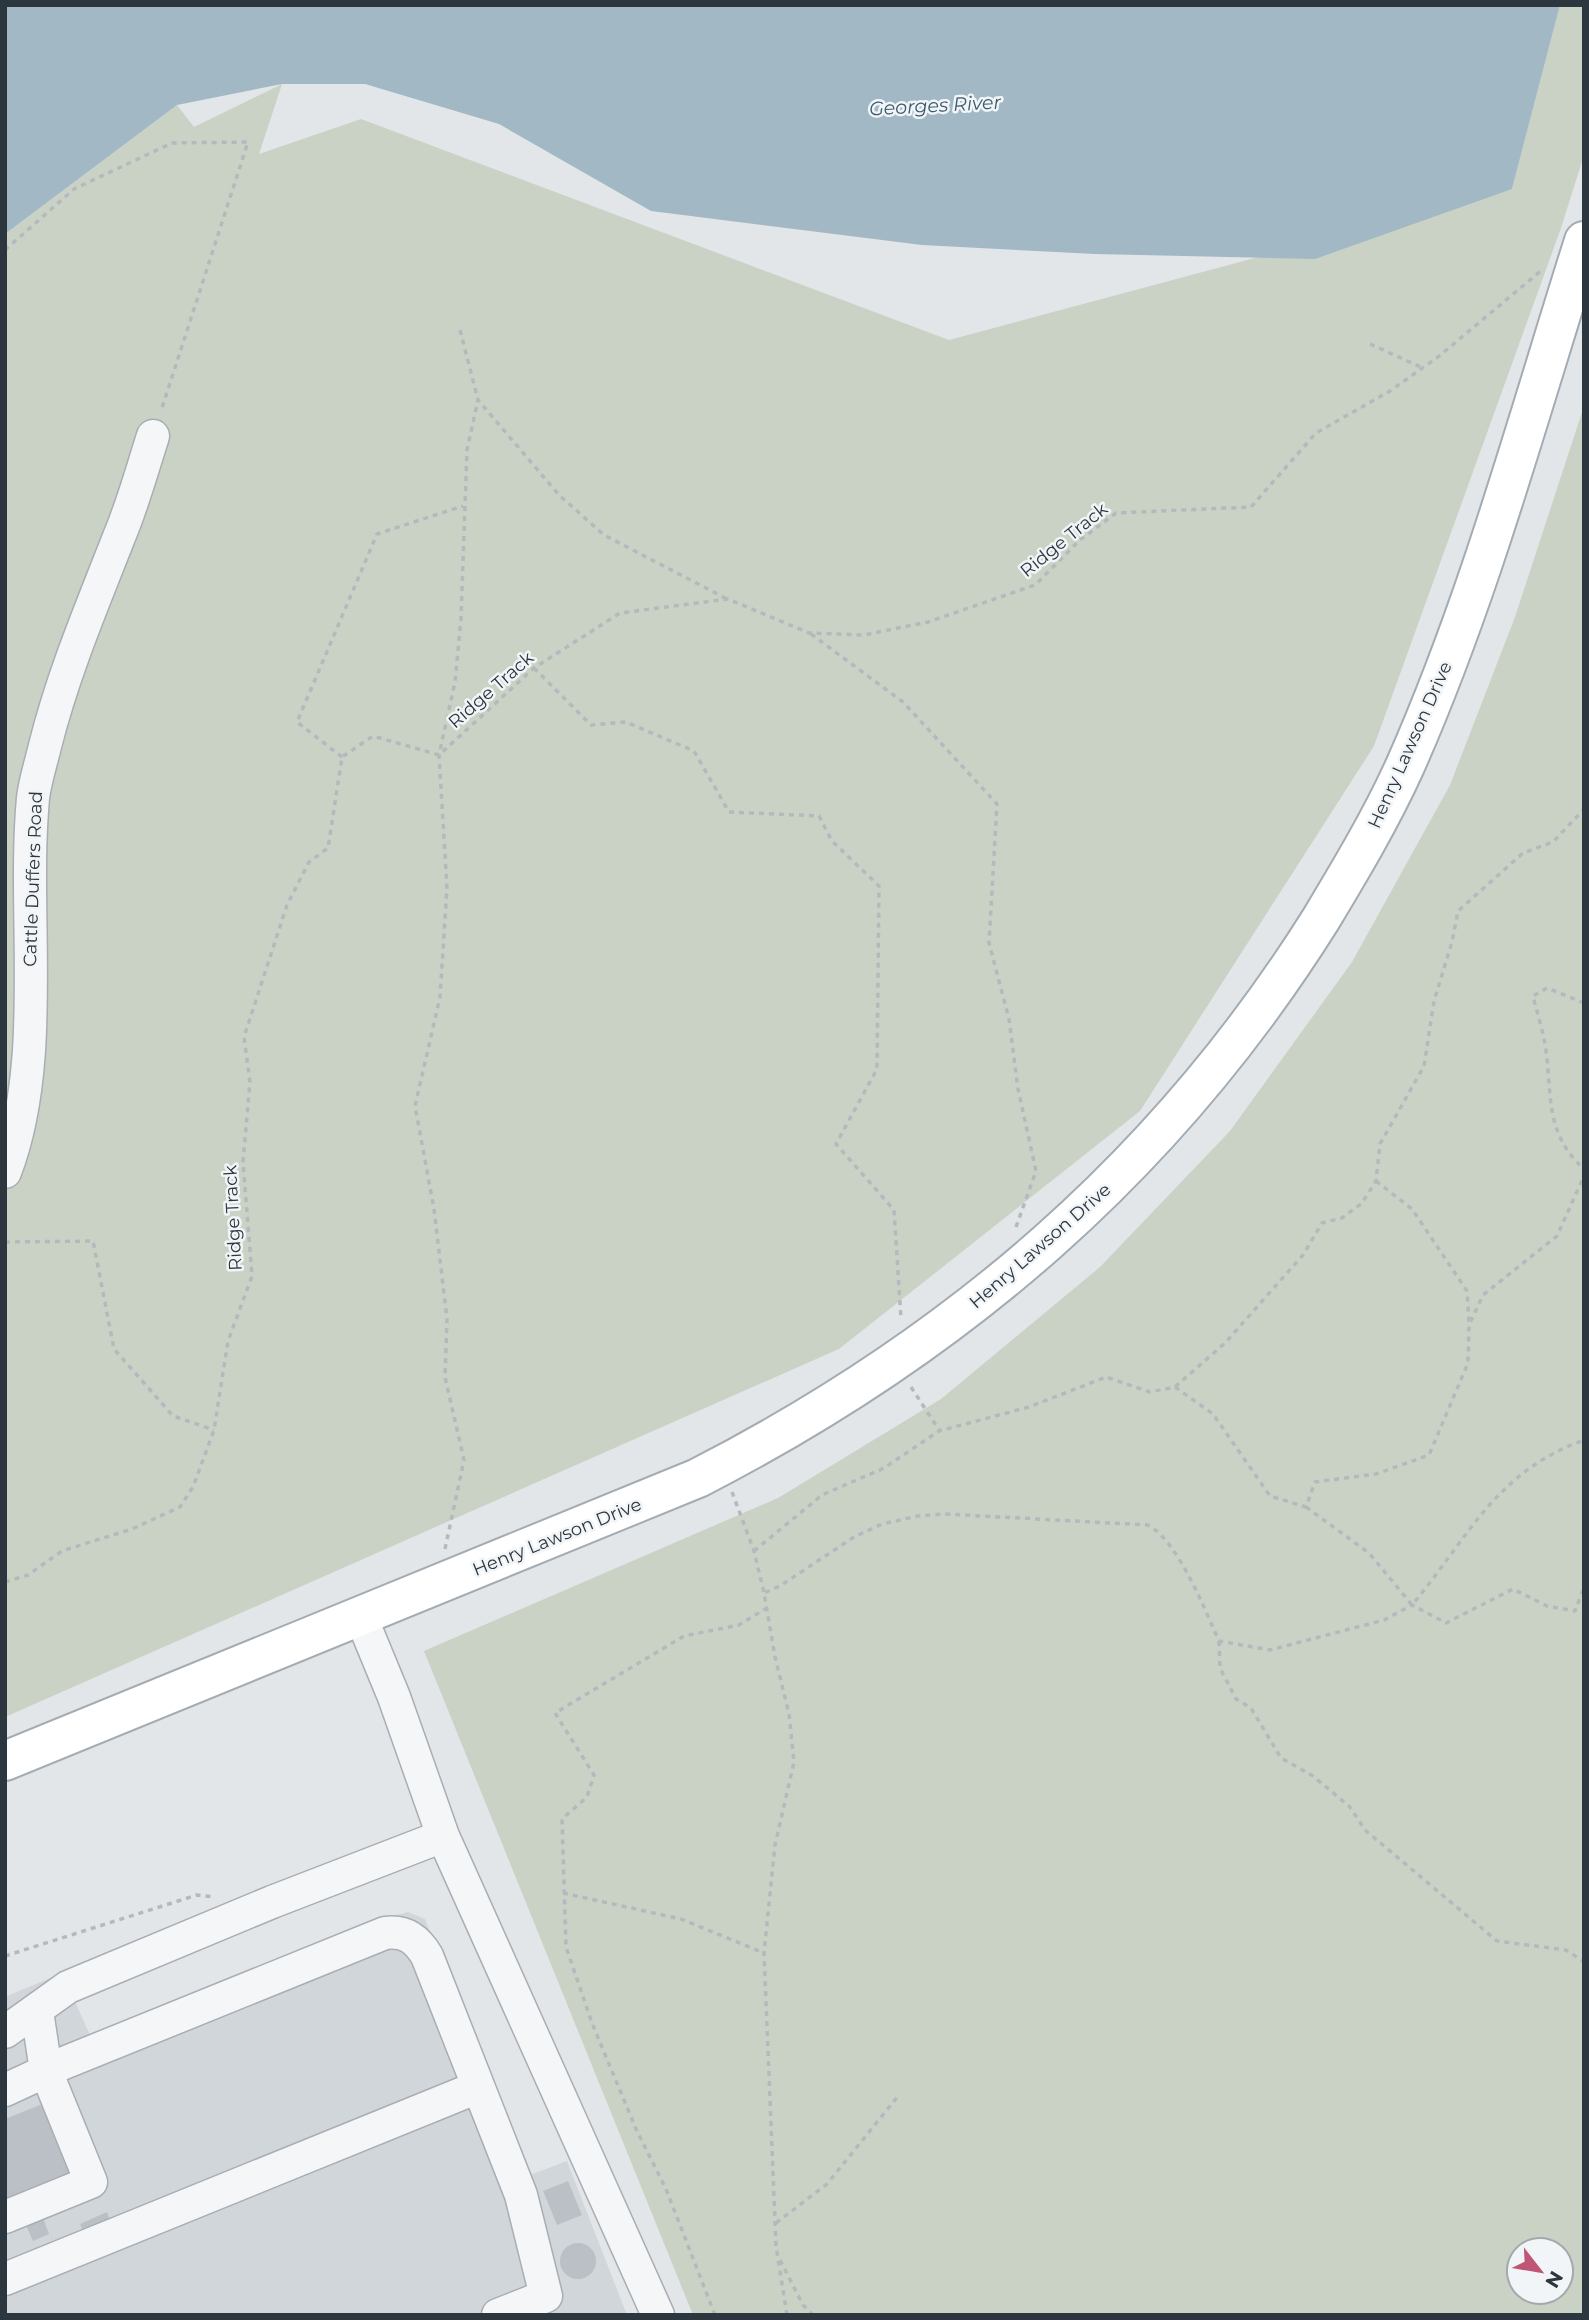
<svg xmlns="http://www.w3.org/2000/svg" width="1589" height="2320" viewBox="0 0 1589 2320" font-family="Montserrat,sans-serif">
<style>
.built{fill:#d1d6db}
.green{fill:#cad2c5;fill-rule:evenodd}
.water{fill:#a2b8c5}
.building{fill:#bac0c5}
.lines{fill:none;stroke-linecap:round;stroke-linejoin:round}
.minor-casing{stroke:#a8aeb3;stroke-width:35}
.major-casing{stroke:#a3acb3;stroke-width:42}
.path{stroke:#b5b9bd;stroke-width:3.5;stroke-dasharray:5 5;stroke-linecap:butt}
.minor{stroke:#f5f6f8;stroke-width:32}
.major{stroke:#fff;stroke-width:38}
.labels{text-anchor:middle;stroke-width:5;stroke-linejoin:round;paint-order:stroke}
.street-label{font-size:18px;fill:#2c363f;stroke:#f2f5f7}
.water-label{font-size:19px;font-style:italic;fill:#3b5a6f;stroke:#f2f5f7}
</style>
<rect width="100%" height="100%" fill="#e2e6e9"/>
<!-- built -->
<path class="built" d="M 408,1912 L 425,1919 L 527,2176 L 567,2161 L 627,2315 L 5,2315 L 5,1997 L 62,1973 L 90,2035 L 371,1922 Z"/>
<!-- green -->
<path class="green" d="M 1560,5 L 1584,5 L 1584,155 L 1561,228 L 1374,746 L 1140,1111 L 839,1349 L 5,1717 L 5,234 L 177,105 L 194,127 L 282,84 L 259,154 L 361,119 L 949,340 L 1512,189 Z
M 1584,406 L 1584,2315 L 693,2315 L 424,1651 L 778,1498 L 941,1399 L 1100,1267 L 1230,1131 L 1352,962 L 1450,785 L 1515,617 ZM 1519,2250 L 1561,2250 L 1561,2292 L 1519,2292 Z"/>
<!-- water -->
<path class="water" d="M 5,5 L 1560,5 L 1512,189 L 1315,259 L 1095,254 L 922,245 L 651,211 L 499,124 L 365,84 L 282,84 L 177,105 L 5,234 Z"/>
<!-- building -->
<path class="building" d="M 50,2101 L 80,2176 L 5,2206 L 5,2119 Z
M 568,2181 L 582,2215 L 557,2225 L 543,2191 Z
M 107,2212 L 112,2225 L 85,2236 L 80,2224 Z
M 43,2218 L 49,2234 L 33,2241 L 26,2225 Z
M560 2261a18 18 0 1 1 36 0a18 18 0 1 1-36 0Z"/>
<g class="lines">
<!-- minor casing -->
<g class="minor-casing">
<path id="minor" d="M 5,1172 C 48,1060 22,916 33,798 C 35,781 41,763 45,746 C 63,674 92,606 119,537 C 133,504 142,470 153,436
M 361,1617 L 394,1697 L 443,1836 L 658,2315
M 5,2032 L 68,1987 L 272,1902 L 443,1836
M 5,2090 L 59,2065 L 385,1933 C 405,1930 417,1939 427,1956 L 521,2195 L 546,2296 L 498,2315
M 5,2217 L 91,2182 L 46,2071 L 37,2011
M 5,2279 L 478,2087"/>
</g>
<!-- major casing -->
<g class="major-casing">
<path id="major" d="M 5,1761 L 698,1478 C 957,1345 1166,1166 1321,919 C 1351,869 1381,819 1405,766 C 1480,597 1528,417 1584,241"/>
</g>
<!-- path -->
<path class="path" d="M 5,250 L 74,189 L 172,143 L 248,142 L 161,411
M 460,330 L 478,400
M 1370,344 L 1423,368
M 811,634 L 903,702 L 997,804 L 989,943 L 1009,1019 L 1018,1089 L 1036,1171 L 1016,1227
M 534,668 L 591,725 L 626,722 L 694,751 L 729,812 L 819,816 L 832,841 L 879,886 L 877,1069 L 836,1144 L 894,1210 L 901,1318
M 342,757 L 297,722 L 377,534 L 463,506
M 1584,1003 L 1547,988 L 1533,996 C 1537,1012 1542,1028 1545,1044 C 1553,1093 1543,1132 1584,1169
M 1376,1181 L 1412,1209 L 1467,1291 L 1469,1323
M 5,1242 L 93,1241 L 114,1349 L 173,1416 L 214,1430
M 911,1387 L 939,1430
M 1175,1387 L 1213,1414 L 1270,1496 L 1306,1507 L 1315,1482 L 1376,1474 L 1429,1455 L 1468,1363 L 1469,1325 L 1483,1295 L 1557,1236 L 1584,1176
M 732,1492 L 754,1551 L 764,1593
M 1306,1507 L 1369,1553 L 1412,1605 C 1469,1537 1495,1472 1584,1440
M 445,1549 L 464,1460 L 445,1377 L 447,1319 L 434,1209 L 415,1106 L 440,997 L 447,888 L 439,755 L 455,682 L 461,619 L 467,450 L 478,400 L 559,495 L 604,535 L 727,599
M 754,1551 L 822,1495 L 884,1468 L 939,1431 L 1029,1407 L 1106,1377 L 1150,1392 L 1175,1387 L 1225,1343 L 1303,1255 L 1322,1223 L 1342,1218 L 1362,1203 L 1376,1181 L 1380,1144 L 1424,1066 L 1434,1001 L 1452,942 L 1458,911 L 1523,853 L 1553,842 L 1584,809
M 5,1582 L 28,1575 L 62,1551 L 132,1529 L 180,1507 L 193,1487 L 214,1430 L 228,1341 L 252,1276 L 243,1162 L 250,1082 L 244,1037 L 287,905 L 309,862 L 328,848 L 342,757 L 373,736 L 439,755 L 534,668 L 620,613 L 728,599 L 809,633 L 864,635 L 928,622 L 1035,585 L 1080,540 L 1116,513 L 1251,507 L 1316,433 L 1390,391 L 1438,357 L 1543,269
M 1219,1641 L 1220,1668 L 1236,1699 L 1251,1708 L 1281,1758 L 1313,1776 L 1350,1807 L 1365,1830 L 1497,1941 L 1566,1950 L 1584,1962
M 563,1893 L 681,1919 L 764,1953
M 5,1956 L 197,1895 L 214,1897
M 776,2223 L 827,2184 L 899,2095
M 780,2260 L 803,2305 L 813,2315
M 715,2315 L 666,2189 L 636,2129 L 592,2023 L 566,1947 L 562,1819 L 587,1797 L 594,1775 L 555,1713 L 684,1636 L 739,1625 L 765,1609
M 787,2315 L 776,2246 L 764,1953 L 775,1845 L 794,1762 L 789,1714 L 775,1657 L 764,1593 L 780,1586 L 854,1537 L 882,1524 L 918,1516 L 945,1514 L 1148,1525 C 1178,1541 1205,1610 1219,1641 L 1270,1650 L 1384,1620 L 1412,1605 L 1446,1623 L 1513,1589 L 1547,1606 L 1575,1611 L 1584,1587"/>
<!-- minor -->
<use href="#minor" class="minor"/>
<!-- major -->
<use href="#major" class="major"/>
</g>
<g class="labels">
<!-- street labels -->
<g class="street-label">
<text transform="translate(1064 540) rotate(-39)" y="6">Ridge Track</text>
<text transform="translate(491 690) rotate(-41)" y="6">Ridge Track</text>
<text transform="translate(1410 745) rotate(-66)" y="6">Henry Lawson Drive</text>
<text transform="translate(33 879) rotate(-88)" y="6">Cattle Duffers Road</text>
<text transform="translate(233 1218) rotate(-93)" y="6">Ridge Track</text>
<text transform="translate(1040 1246) rotate(-41)" y="6">Henry Lawson Drive</text>
<text transform="translate(557 1537) rotate(-22)" y="6">Henry Lawson Drive</text>
</g>
<!-- water labels -->
<g class="water-label">
<text transform="translate(935 105) rotate(-3)" y="7">Georges River</text>
</g>
</g>
<!-- border -->
<rect width="1589" height="2320" fill="none" stroke="#2c363f" stroke-width="14"/>
<!-- north arrow -->
<g transform="translate(1540 2271) rotate(121)"><circle r="33" fill="#f2f5f7" stroke="#a3a9ad" stroke-width="2"/>
<path d="M0-5L12 26L0 18L-12 26Z" fill="#bf5676"/>
<text y="-10" font-size="19" font-weight="bold" text-anchor="middle" fill="#2c363f">N</text>
</g>
</svg>
